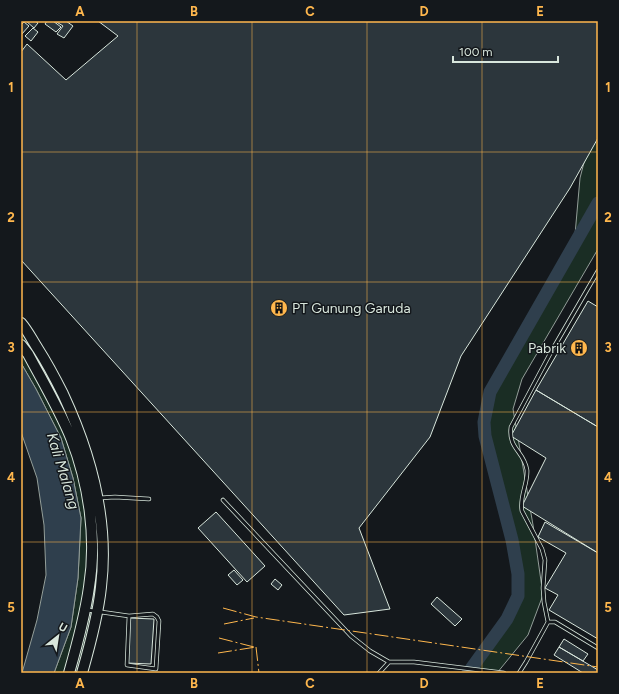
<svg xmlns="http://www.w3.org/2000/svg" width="619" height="694" viewBox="0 0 619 694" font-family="Figtree,sans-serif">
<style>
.green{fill:#1a2d24;stroke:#939e99}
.water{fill:#2f3f4d;stroke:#939e99}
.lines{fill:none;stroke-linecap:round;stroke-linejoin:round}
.river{stroke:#2f3f4d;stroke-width:13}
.building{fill:#2c363c;stroke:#d8e6dc}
.lane-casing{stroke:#d8e6dc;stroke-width:4.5}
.primary-casing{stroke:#d8e6dc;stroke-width:12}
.lane{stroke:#14181c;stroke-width:3}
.primary{stroke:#14181c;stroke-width:10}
.power{stroke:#ffb74d;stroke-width:1;stroke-dasharray:14 3 2 3;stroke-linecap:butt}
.grid{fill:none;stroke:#ffb74d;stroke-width:1;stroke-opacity:0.55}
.labels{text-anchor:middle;stroke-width:3;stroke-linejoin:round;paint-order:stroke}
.poi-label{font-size:14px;fill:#d8e6dc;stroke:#14181c;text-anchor:start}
.water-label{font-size:15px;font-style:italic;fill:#d8e6dc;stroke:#14181c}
.neatline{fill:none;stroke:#ffb74d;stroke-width:1.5}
.grid-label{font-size:13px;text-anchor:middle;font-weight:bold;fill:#ffb74d}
</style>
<rect width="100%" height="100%" fill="#14181c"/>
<!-- green -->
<path class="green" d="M 598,134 L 598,249 L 522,379 L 513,409 L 533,525 L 543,595 L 528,635 L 497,673 L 468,673 L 507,619 L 518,596 L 518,574 L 512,541 L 485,436 L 484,422 L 490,392 L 574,246 L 580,178 L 588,147 Z
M 21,323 L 38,349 L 28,354 L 61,415 L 71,411 L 92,471 L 104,552 L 82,673 L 54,673 L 71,627 L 78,578 L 81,518 L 73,478 L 61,438 L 36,389 L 21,363 Z"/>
<!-- water -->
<path class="water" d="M 21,363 L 36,389 L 61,438 L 73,478 L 81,518 L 78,578 L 71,627 L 54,673 L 22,673 L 37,620 L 46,575 L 44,525 L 37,478 L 21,432 Z"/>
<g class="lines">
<!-- river -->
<path class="river" d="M 468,673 L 507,619 L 518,596 L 518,574 L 512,540 L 485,436 L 484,422 L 490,392 L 598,203"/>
</g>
<!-- building -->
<path class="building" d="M 26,21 L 35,21 L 38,23 L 34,28 Z
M 47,21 L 53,21 L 61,27 L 56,32 L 45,24 Z
M 55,21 L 66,21 L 73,26 L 64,38 L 57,34 L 63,26 Z
M 98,21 L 598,21 L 598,138 L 570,188 L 461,356 L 430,437 L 359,528 L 390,609 L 344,615 L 21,260 L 21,52 L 27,44 L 66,80 L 118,36 Z
M 24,22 L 29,26 L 21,35 L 21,25 Z
M 33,28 L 38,32 L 31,41 L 25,36 Z
M 588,301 L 598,307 L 598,427 L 536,390 Z
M 536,390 L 598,427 L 598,553 L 522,506 L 546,458 L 511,436 Z
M 216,512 L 265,566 L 247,582 L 198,528 Z
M 545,522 L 598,553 L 598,639 L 549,610 L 558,595 L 545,588 L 566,553 L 538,537 Z
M 234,570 L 243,580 L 237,585 L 228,575 Z
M 275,579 L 282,585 L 278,590 L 271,584 Z
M 437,597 L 462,619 L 455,626 L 431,604 Z
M 130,618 L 154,619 L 151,664 L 127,663 Z
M 564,639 L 588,654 L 583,661 L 559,647 Z
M 559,647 L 598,670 L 598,673 L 583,673 L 554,655 Z"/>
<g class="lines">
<!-- lane casing -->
<g class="lane-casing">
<path id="lane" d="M 99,498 L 115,497 L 149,499
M 223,500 L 351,636 L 370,651 L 389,662 L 414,662 L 504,673
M 87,610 L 129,616 L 153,614 L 157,617 L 159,621 L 156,669 L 127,665 L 129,616
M 548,622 L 555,622 L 598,648
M 379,673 L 389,662
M 519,673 L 526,662 L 548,622 L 544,602 L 543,588 L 545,560 L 542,549 L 522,511 C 519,497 528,484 527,470 C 524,451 508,449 511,427 L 551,352 L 598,271"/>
</g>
<!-- primary casing -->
<g class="primary-casing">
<path id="primary" d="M 21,323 C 28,331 32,340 38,349 C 47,363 55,378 63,394 C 91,454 109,520 101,587 C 98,616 90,645 82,673
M 21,345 L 28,354 C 43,382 59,409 71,438 C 89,484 97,538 89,587 C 85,616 77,645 69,673"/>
</g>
<!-- lane -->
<use href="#lane" class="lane"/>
<!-- primary -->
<use href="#primary" class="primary"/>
<!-- power -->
<path class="power" d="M 223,608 L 256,617 L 598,667
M 224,624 L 254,618
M 219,638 L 254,647
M 256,647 L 259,673
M 218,653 L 256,647"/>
</g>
<!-- grid -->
<path class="grid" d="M 137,21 L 137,673M 252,21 L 252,673M 367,21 L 367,673M 482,21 L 482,673M 21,152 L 598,152M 21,282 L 598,282M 21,412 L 598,412M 21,542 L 598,542"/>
<!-- icons -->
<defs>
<g id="building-disc" transform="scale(0.9)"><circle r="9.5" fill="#ffb74d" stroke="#14181c"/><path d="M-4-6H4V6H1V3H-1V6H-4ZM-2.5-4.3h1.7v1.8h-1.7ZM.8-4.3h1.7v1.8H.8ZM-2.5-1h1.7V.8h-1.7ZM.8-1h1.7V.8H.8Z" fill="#111"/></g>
</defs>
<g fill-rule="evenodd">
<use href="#building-disc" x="279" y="308"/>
<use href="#building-disc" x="579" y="348"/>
</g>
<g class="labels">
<!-- poi labels -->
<g class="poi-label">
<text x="292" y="313">PT Gunung Garuda</text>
<text x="566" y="353" text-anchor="end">Pabrik</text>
</g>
<!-- water labels -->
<g class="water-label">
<text transform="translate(63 471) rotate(73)" y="5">Kali Malang</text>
</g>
</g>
<!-- border -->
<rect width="619" height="694" fill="none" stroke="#14181c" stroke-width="44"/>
<!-- north arrow -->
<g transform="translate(58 636) rotate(30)" stroke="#14181c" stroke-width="3" paint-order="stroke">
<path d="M0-3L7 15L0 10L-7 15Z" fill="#d8e6dc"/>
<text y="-6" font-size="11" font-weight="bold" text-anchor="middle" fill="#d8e6dc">U</text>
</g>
<!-- scale -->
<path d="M453 56v6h105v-6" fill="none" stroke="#d8e6dc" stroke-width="2"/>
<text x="459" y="56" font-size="12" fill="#d8e6dc" stroke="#14181c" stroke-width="3" paint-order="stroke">100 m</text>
<rect x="22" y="22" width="575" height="650" class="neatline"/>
<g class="grid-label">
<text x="80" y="16">A</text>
<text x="194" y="16">B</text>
<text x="310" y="16">C</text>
<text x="424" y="16">D</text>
<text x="540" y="16">E</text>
<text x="11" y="92">1</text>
<text x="608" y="92">1</text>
<text x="11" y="222">2</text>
<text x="608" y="222">2</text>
<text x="11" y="352">3</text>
<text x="608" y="352">3</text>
<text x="11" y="482">4</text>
<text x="608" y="482">4</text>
<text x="11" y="612">5</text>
<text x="608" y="612">5</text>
<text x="80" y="688">A</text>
<text x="194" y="688">B</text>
<text x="310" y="688">C</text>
<text x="424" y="688">D</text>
<text x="540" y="688">E</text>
</g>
</svg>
